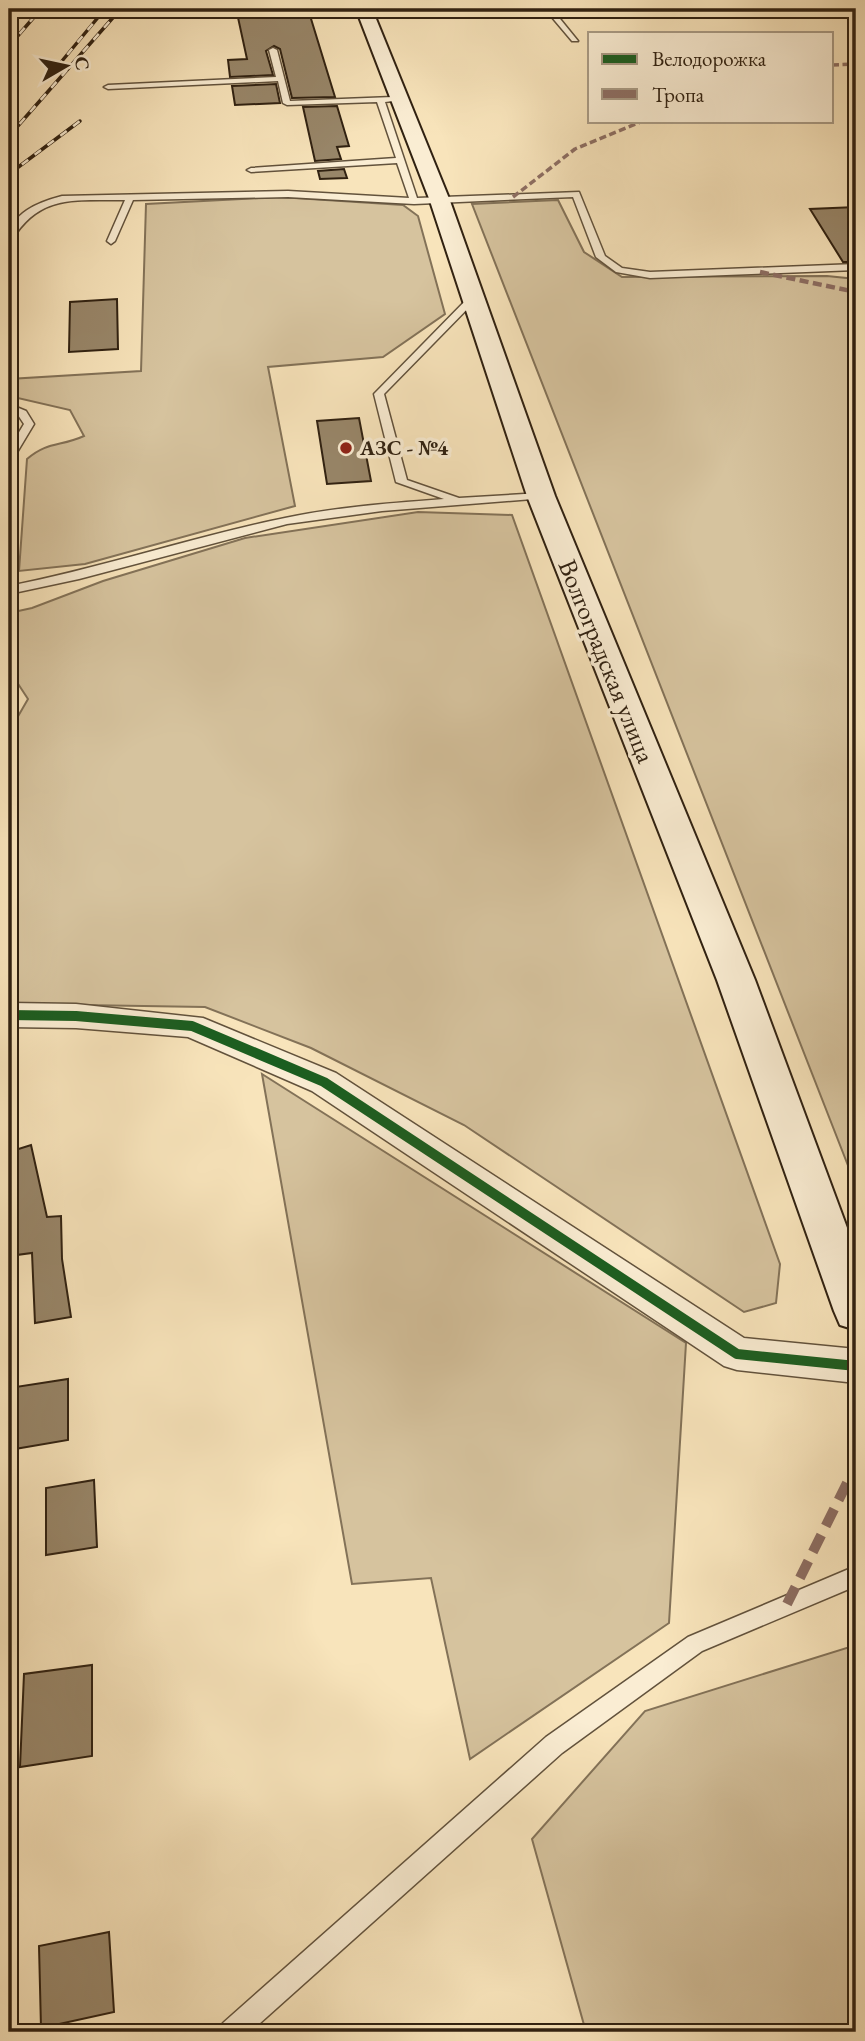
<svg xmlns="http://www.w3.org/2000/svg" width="865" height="2041" viewBox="0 0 865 2041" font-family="'EB Garamond',serif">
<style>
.green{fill:#d6c39e;stroke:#837258;stroke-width:2}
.building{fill:#988669;stroke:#302111;stroke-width:2}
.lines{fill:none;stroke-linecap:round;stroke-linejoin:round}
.service-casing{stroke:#62523c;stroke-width:3}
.minor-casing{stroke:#62523c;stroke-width:3}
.secondary-casing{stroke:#302111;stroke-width:4}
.service{fill:#faedd3;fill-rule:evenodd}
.minor{fill:#faedd3;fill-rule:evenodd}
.secondary{fill:#faedd3;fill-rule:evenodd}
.rail-casing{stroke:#302111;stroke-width:3.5}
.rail{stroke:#faedd3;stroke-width:2.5;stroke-dasharray:8;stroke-linecap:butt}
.quiet-far2{stroke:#8d6e63;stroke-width:3.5;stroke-dasharray:7 3.5;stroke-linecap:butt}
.quiet-far1{stroke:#8d6e63;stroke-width:4.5;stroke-dasharray:9 4.5;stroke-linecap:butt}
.quiet{stroke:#8d6e63;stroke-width:10;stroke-dasharray:19 10;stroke-linecap:butt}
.cycleway-casing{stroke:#faedd3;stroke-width:14}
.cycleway{stroke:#1b5e20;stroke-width:10}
.poi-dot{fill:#8f2418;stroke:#faedd3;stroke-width:2.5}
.labels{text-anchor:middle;stroke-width:7;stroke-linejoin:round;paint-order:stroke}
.far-poi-label{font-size:21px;font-weight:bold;fill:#302111;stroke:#faedd3;text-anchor:start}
.street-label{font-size:26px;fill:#302111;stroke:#faedd3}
</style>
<rect width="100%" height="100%" fill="#f8e4bb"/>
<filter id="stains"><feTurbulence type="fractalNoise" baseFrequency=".00286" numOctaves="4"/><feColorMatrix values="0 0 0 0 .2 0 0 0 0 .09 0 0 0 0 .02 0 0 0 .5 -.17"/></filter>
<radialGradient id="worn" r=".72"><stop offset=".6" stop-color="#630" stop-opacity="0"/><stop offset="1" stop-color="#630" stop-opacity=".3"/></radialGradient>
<!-- green -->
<path class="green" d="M 279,197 L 403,205 L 418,216 L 445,314 L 383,357 L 268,367 L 295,506 L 85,564 L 19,571 L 27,459 C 48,441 60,447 84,436 L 70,410 L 9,396 L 9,379 L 141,371 L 146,204 Z
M 558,200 L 584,252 L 622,277 L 827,276 L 856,279 L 856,1186 L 472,204 Z
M 418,512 L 512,515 L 780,1264 L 776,1303 L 744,1312 L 464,1125 L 311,1048 L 205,1007 L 20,1004 L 9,1000 L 9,732 L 28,699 L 9,670 L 9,613 L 32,608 L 103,581 L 245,538 Z
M 262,1074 L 686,1343 L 669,1623 L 470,1759 L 431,1578 L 352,1584 Z
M 856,1645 L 856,2032 L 586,2032 L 532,1839 L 645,1711 Z"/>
<!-- building -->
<path class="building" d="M 275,9 L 308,9 L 335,97 L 292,98 L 280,49 L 274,46 L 266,51 L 273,75 L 230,77 L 228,60 L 247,59 L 237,13 Z
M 276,84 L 280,103 L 235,105 L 232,86 Z
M 337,106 L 349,146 L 337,147 L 341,159 L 315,161 L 303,107 Z
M 344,169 L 347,178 L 320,179 L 318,171 Z
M 856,207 L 856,262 L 843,262 L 810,209 Z
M 117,299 L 118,349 L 69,352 L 70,302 Z
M 359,418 L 371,481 L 327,484 L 317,421 Z
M 31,1145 L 47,1217 L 61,1216 L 62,1259 L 71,1317 L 35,1323 L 32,1253 L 9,1256 L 9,1152 Z
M 68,1379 L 68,1440 L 9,1450 L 9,1388 Z
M 94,1480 L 97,1547 L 46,1555 L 46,1488 Z
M 92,1665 L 92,1756 L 20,1767 L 24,1674 Z
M 109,1932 L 114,2012 L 41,2028 L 39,1946 Z"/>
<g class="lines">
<!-- service casing -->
<g class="service-casing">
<path id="service" d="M 545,9 L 552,9 L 578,41 L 572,41 Z
M 273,48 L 277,50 L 290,101 L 393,97 L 393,101 L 385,102 L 417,198 L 579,192 L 605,256 L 622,268 L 650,272 L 856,264 L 856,270 L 650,278 L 616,272 L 596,257 L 573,197 L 414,204 L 288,197 L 133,200 L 115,241 L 111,244 L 107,241 L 125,200 C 77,201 40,193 12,240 L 9,241 C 9,213 39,202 62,196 L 288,191 L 409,198 L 397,163 L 251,172 L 247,170 L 251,168 L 396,158 L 377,102 L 287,105 L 283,103 L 278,81 L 108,89 L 104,87 L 108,85 L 276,77 L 269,50 Z
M 471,295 L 479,297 L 384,394 L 407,480 L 459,498 L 541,493 L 545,494 L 545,498 L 382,511 L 287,524 L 79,579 L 9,594 L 9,586 C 102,568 192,537 285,518 C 337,507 391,503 444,499 L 396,482 L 374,394 Z
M 9,404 L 26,411 L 34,424 L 13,459 L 9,460 L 9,449 L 24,424 L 18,415 L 9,411 Z
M 856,1566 L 856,1586 L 702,1651 L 562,1753 L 250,2032 L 220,2032 L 223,2023 L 546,1737 L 688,1637 Z"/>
</g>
<!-- minor casing -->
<g class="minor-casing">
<path id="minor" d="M 9,1003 L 76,1004 L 203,1018 L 336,1073 L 744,1338 L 856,1349 L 856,1383 L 737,1370 L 724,1366 L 312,1091 L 188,1037 L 76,1028 L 9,1027 Z"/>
</g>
<!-- secondary casing -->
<g class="secondary-casing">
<path id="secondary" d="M 356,9 L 372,9 L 450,201 L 555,496 L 755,980 L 856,1252 L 856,1330 L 840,1325 L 834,1311 L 717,980 L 527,496 L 430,201 Z"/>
</g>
<!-- service -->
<use href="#service" class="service"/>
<!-- minor -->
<use href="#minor" class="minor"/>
<!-- secondary -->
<use href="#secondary" class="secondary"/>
<!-- rail casing -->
<g class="rail-casing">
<path id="rail" d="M 9,46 L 41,9
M 57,67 L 105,9
M 9,136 L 117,13
M 9,174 L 80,121"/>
</g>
<!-- rail -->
<use href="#rail" class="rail"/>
<!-- quiet-far2 -->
<path class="quiet-far2" d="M 832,65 L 856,64
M 513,197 L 575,149 L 643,121"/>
<!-- quiet-far1 -->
<path class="quiet-far1" d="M 760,272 L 856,292"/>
<!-- quiet -->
<path class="quiet" d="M 787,1604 L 856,1465"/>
<!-- cycleway casing -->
<g class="cycleway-casing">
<path id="cycleway" d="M 9,1015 L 76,1016 L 192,1026 L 324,1082 L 737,1354 L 856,1366"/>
</g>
<!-- cycleway -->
<use href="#cycleway" class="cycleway"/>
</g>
<!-- markers -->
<circle class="poi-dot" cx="346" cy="448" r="7"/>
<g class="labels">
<!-- far-poi labels -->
<g class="far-poi-label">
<text x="360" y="455">АЗС - №4</text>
</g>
<!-- street labels -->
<g class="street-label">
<text transform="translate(607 661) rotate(68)" y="9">Волгоградская улица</text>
</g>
</g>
<!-- margin -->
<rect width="865" height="2041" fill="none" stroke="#f8e4bb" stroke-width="35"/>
<rect x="10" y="10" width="844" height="2020" fill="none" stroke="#302111" stroke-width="3.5"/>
<rect x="18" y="18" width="830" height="2006" fill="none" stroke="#302111" stroke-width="2"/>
<!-- legend -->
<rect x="588" y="32" width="245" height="91" fill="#faedd3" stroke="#a99b85" stroke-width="2"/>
<rect x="602" y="54" width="35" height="10" fill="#1b5e20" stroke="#a99b85" stroke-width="2"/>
<text x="652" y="66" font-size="21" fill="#302111">Велодорожка</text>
<rect x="602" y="89" width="35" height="10" fill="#8d6e63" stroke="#a99b85" stroke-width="2"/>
<text x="652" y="102" font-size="21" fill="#302111">Тропа</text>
<!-- north arrow -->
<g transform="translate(66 66) rotate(81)" stroke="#faedd3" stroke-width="5" paint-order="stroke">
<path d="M0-5L12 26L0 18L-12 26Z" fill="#302111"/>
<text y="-10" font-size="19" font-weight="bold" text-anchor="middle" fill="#302111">С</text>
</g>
<rect width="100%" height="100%" filter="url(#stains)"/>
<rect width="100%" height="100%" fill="url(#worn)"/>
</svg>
